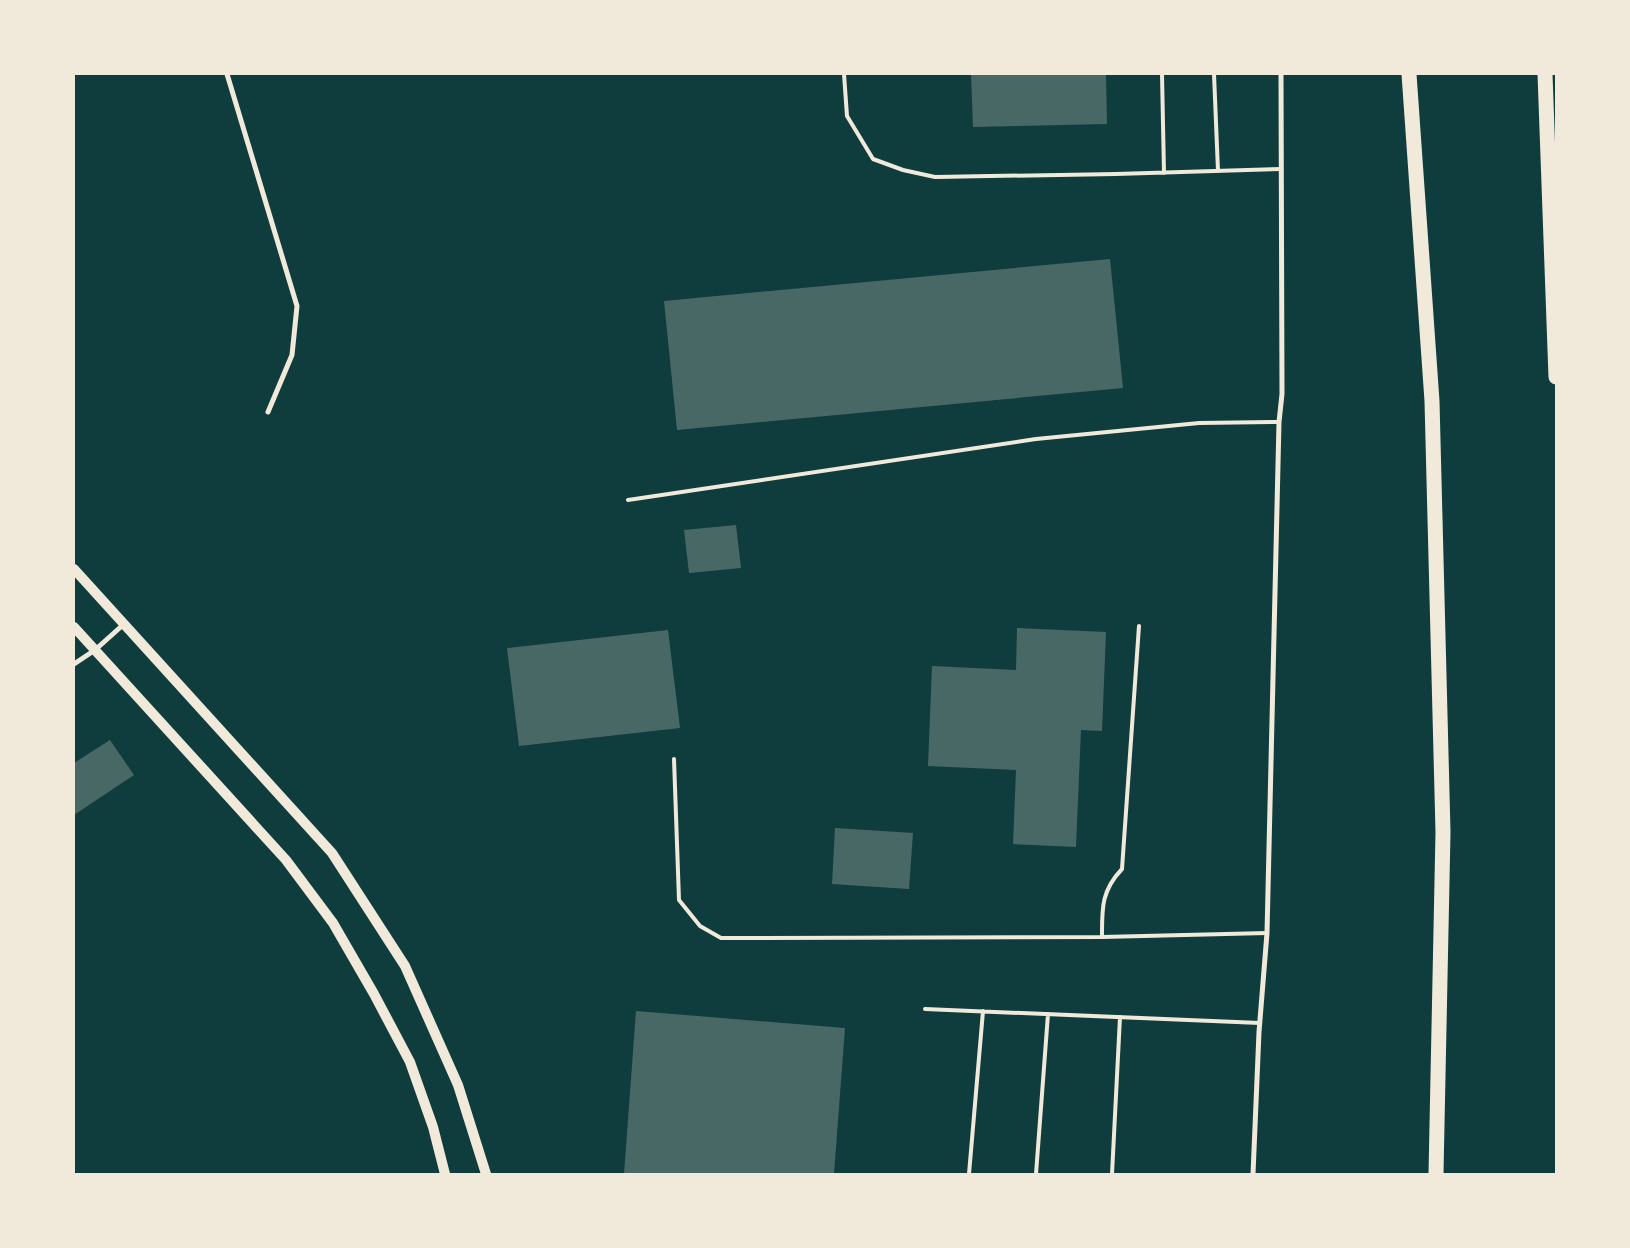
<svg xmlns="http://www.w3.org/2000/svg" width="1630" height="1248" viewBox="0 0 1630 1248" font-family="Lato,sans-serif">
<style>
.building{fill:#486865}
.lines{fill:none;stroke-linecap:round;stroke-linejoin:round}
.service{stroke:#f1e9da;stroke-width:4}
.minor{stroke:#f1e9da;stroke-width:5}
.secondary{stroke:#f1e9da;stroke-width:10}
.motorway{stroke:#f1e9da;stroke-width:15}
</style>
<rect width="100%" height="100%" fill="#0f3d3e"/>
<!-- building -->
<path class="building" d="M 971,74 L 1106,74 L 1107,124 L 973,127 Z
M 1110,259 L 1123,388 L 677,430 L 664,301 Z
M 736,525 L 741,568 L 689,573 L 684,530 Z
M 1017,628 L 1106,632 L 1102,731 L 1081,730 L 1076,847 L 1013,844 L 1016,770 L 928,766 L 932,666 L 1016,670 Z
M 668,630 L 680,728 L 519,746 L 507,648 Z
M 110,740 L 134,775 L 74,815 L 74,763 Z
M 835,828 L 913,833 L 909,889 L 832,884 Z
M 636,1011 L 845,1028 L 834,1174 L 624,1174 Z"/>
<g class="lines">
<!-- service -->
<path class="service" d="M 844,74 L 847,116 L 873,159 L 903,170 L 935,177 L 1116,174 L 1281,169
M 1162,74 L 1164,173
M 1214,74 L 1218,171
M 628,500 L 1036,439 L 1199,423 L 1279,422
M 674,759 L 679,900 L 700,926 L 721,938 L 1102,937 C 1102,909 1101,891 1122,869 L 1139,626
M 1102,937 L 1267,933
M 925,1009 L 1260,1023
M 969,1174 L 983,1011
M 1036,1174 L 1048,1014
M 1112,1174 L 1120,1017"/>
<!-- minor -->
<path class="minor" d="M 227,74 L 297,306 L 292,355 L 268,412
M 74,664 L 95,650 L 124,624
M 1253,1174 L 1259,1032 L 1267,933 L 1279,422 L 1282,394 L 1281,74"/>
<!-- secondary -->
<path class="secondary" d="M 74,569 L 332,853 L 405,966 L 458,1085 L 486,1174
M 74,627 L 286,860 L 333,923 L 374,994 L 410,1062 L 433,1127 L 445,1174"/>
<!-- motorway -->
<path class="motorway" d="M 1409,74 L 1432,401 L 1443,832 L 1436,1174
M 1545,74 L 1556,377"/>
</g>
<!-- border -->
<rect width="1630" height="1248" fill="none" stroke="#f1e9da" stroke-width="150"/>
</svg>
